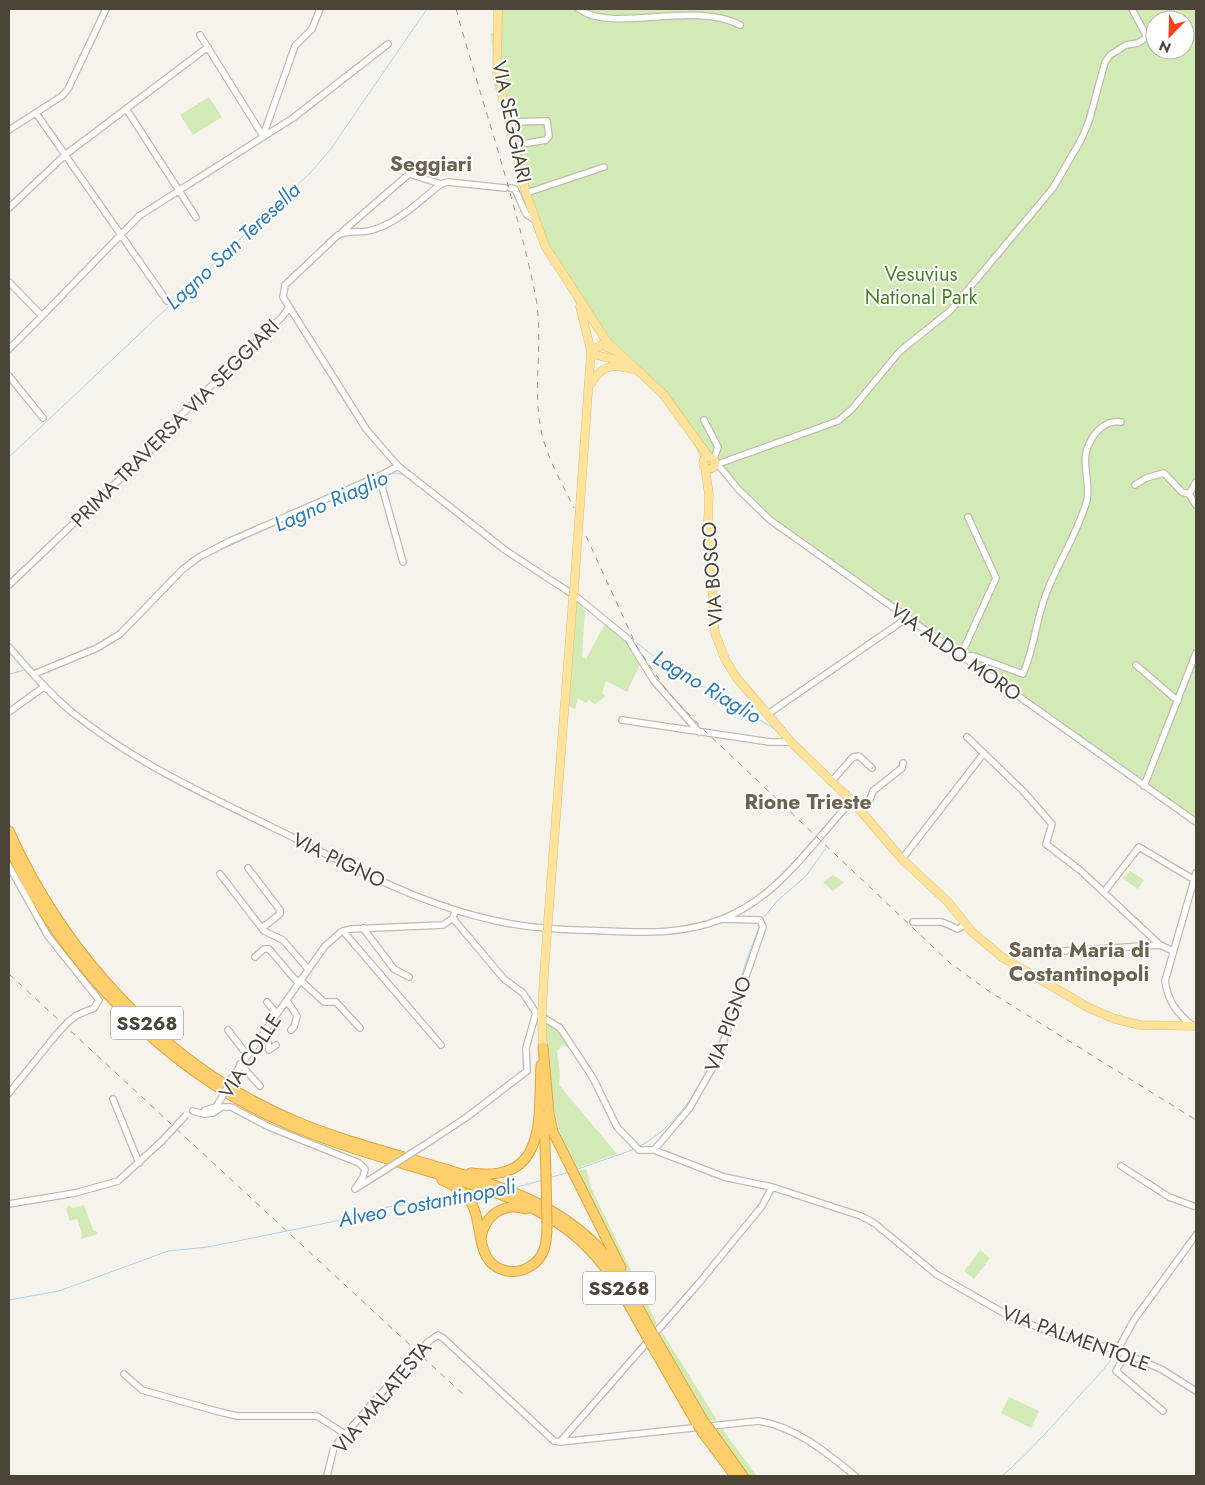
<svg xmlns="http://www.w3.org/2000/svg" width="1205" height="1485" viewBox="0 0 1205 1485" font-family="Jost,sans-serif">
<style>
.green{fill:#d2eab5;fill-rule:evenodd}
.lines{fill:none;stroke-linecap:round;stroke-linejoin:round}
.stream{stroke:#a9d4f2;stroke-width:1}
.minor-casing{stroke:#c2bbae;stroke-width:8}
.major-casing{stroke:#e6c16a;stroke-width:9}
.highway-casing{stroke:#e0a43c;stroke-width:11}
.minor{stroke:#fff;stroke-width:5.5}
.major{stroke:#ffe39c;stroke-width:8}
.highway{stroke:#ffcf6e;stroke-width:9}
.rail{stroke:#9a9a9a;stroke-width:1;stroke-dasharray:6 6;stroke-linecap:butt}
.minor-bridge-casing{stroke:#c2bbae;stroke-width:8;stroke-linecap:butt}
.major-bridge-casing{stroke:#e6c16a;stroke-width:9;stroke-linecap:butt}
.highway-bridge-casing{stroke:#e0a43c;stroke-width:11;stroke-linecap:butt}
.minor-bridge{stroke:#fff;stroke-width:5.5}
.major-bridge{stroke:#ffe39c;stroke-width:8}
.highway-bridge{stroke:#ffcf6e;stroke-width:9}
.labels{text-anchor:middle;stroke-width:4;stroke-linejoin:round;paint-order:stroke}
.shield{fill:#fff;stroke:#817c74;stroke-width:1}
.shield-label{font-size:19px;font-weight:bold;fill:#4b4439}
.street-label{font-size:20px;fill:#4b4439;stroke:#fff}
.park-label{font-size:20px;fill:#4a7f2a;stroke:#fff}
.neighbourhood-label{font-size:21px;font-weight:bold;fill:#6e6250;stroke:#fff}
.water-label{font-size:21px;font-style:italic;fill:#2e7ab2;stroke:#fff}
</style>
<rect width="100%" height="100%" fill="#f6f3ec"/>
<!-- green -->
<path class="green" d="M 494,9 L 1196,9 L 1196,825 L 747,501 L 718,470 L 703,464 L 688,432 L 676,415 L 578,309 L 571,293 L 541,244 L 533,224 L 494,74 L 491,33 L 494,32 ZM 1155,20 L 1185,20 L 1185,50 L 1155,50 Z
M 209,97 L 222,117 L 193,135 L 180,115 Z
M 577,600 L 585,611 L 582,657 L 586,659 L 606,622 L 627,640 L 640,664 L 627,692 L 606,681 L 602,693 L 606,696 L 595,704 L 589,700 L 586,703 L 578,698 L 575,709 L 568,706 Z
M 1130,871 L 1144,880 L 1138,889 L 1123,879 Z
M 833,875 L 844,882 L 833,891 L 823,882 Z
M 545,1022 L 555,1026 L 569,1044 L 566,1047 L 563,1045 L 557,1051 L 560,1075 L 559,1085 L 617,1154 L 574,1169 C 553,1124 546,1071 545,1022 Z
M 586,1169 L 592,1190 L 657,1324 L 654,1327 L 575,1172 Z
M 68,1205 L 72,1208 L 84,1205 L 93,1230 L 97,1232 L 96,1235 L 81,1239 L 82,1233 L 77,1219 L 70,1221 L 66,1209 Z
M 980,1250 L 990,1258 L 974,1279 L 964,1271 Z
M 662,1332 L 717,1420 L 709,1421 L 658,1336 Z
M 1009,1397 L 1039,1411 L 1031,1428 L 1001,1413 Z
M 720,1426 L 757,1476 L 748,1476 L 712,1427 Z"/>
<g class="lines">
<!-- stream -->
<path class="stream" d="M 9,457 L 310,173 L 330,150 L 427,9
M 386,475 L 396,473 L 404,475
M 218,551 L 328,501
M 637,643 L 657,659 L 775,729
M 52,670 L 99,651 L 122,636
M 9,674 L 25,670
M 762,920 L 777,901 L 806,876 L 826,848
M 638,1147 C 718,1105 727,1000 760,926
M 575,1170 L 635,1149
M 549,1178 L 569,1172
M 513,1188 L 543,1180
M 471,1197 L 487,1194
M 9,1300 L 59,1291 L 168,1251 L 208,1247 L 336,1221 L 388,1207 L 462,1198
M 1002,1476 C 1030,1452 1054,1424 1079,1396 C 1092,1382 1107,1368 1116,1351"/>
<!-- minor casing -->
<g class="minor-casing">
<path id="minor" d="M 579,9 C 612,34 693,0 740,25
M 200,35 L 263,136
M 127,110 L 196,217
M 36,113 L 167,301
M 510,122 L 547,121 L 549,136 L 546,140 L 516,145
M 9,130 L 62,96 L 68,89 L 106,9
M 263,136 L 295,46 L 312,29 L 320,9
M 505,188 L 448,182 L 441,184 C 421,200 398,223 372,230 C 361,234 348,229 338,235 L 285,285 L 283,297 L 366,429 L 398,466 L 505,550 L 569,592
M 510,188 L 515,189 L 526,214 L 535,220
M 526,193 L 604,167
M 9,208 L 65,155 L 208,47
M 342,232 L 409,174 L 441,184
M 9,282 L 42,316 L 9,349
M 42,316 L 139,216 L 293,118 L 388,44
M 9,376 L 43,418
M 704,420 L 718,447 L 714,459
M 715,461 L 739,490 L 770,520 L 1196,822
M 718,464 L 838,421 L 852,409 L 900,351 L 950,311 L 1053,188 L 1081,140 L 1089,121 L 1105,62 L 1110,55 L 1126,45 L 1138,43 L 1147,37 L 1132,9
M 398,466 L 379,476 L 403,562
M 1135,485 L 1146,478 L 1164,473 L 1182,492 L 1189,494 L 1196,505
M 1189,494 L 1196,482
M 9,585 L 164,437 L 177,419 L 282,317 L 288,309
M 578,598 L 628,639 L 654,681 L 699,732
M 9,647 C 29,670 50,694 73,713 C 133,761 202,793 270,826 C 343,862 416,904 497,921 C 533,929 570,930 607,931 C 647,933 684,934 722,919 C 776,898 808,849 846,807 L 853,802
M 961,655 L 996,578 L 968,517
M 967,660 L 969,656 L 974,656 L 1023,674 C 1034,649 1036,620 1046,594 C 1058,562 1078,533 1087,500 C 1091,482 1080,462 1089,444 C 1095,431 1106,420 1121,422
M 1136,665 L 1178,701
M 34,674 L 97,648 L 120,634 L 183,569 L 199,557 L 230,541 L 379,476
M 9,712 L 45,686
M 768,714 L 907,618
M 622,720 L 770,742 L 791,742
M 967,737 L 1024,792 L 1052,824 L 1046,844 L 1081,871 L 1160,945 L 1173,951
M 831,782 L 853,757 L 859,756 L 872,768
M 1144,786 L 1196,653
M 861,811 L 869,802 L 873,791 L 902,768 L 903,763
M 902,859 L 984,753
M 9,866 L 48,936 L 99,1000 L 94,1008 L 77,1015 L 68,1022
M 248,868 L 280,910 L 280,914 L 262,928
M 220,874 L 264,931 L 283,940 L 308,969
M 1104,892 L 1139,847 L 1193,879
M 455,911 L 453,918 L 456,922 L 504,979 L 523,993 L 536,1013 L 560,1028 L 593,1078 L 617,1127 L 639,1150 L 654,1150 L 724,1177 L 772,1187 L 861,1216 L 874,1223 L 936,1274 L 1007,1315 L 1050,1332 L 1116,1350 L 1161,1369 L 1196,1391
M 913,922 L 942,922 L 958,929 L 966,924
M 363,928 L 394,969 L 409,977
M 343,931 L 441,1045
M 1030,953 L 1160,945
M 255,957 L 264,949 L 269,949 L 298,983
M 300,980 L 324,1002 L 336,1002 L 360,1028
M 287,1001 L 297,1016 L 294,1027 L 291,1030
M 267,1002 L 277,1014
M 1193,1026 C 1177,1014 1168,1001 1165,981 L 1196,873
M 228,1030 L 247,1055
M 266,1030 L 269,1050 L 276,1045
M 240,1064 L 260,1086
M 231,1079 L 325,946 L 341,932 L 350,929 L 443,925 L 453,918
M 9,1093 L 56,1035
M 113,1099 L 139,1163
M 205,1110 L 216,1107 L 222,1097
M 193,1111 L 204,1114 L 213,1113 L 222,1107 L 231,1107 L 269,1127 L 359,1163 L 365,1169 L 363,1177 L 355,1189
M 426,1144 L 467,1117 L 527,1071 L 526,1048 L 536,1013
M 654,1150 L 689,1109 L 717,1060 L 763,927 L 760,920 L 722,919
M 1121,1166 L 1169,1197 L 1196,1207
M 355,1189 L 385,1170
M 9,1204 L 75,1193 L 118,1181 L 162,1141
M 428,1342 L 438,1335 L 443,1338 L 554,1441 L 560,1442 L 699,1283 L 762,1206 L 772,1187
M 1117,1351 L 1134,1320 L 1196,1235
M 1125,1355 L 1116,1371 L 1163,1411
M 124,1374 L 142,1390 L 216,1411 L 237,1416 L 317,1416 L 345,1434
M 560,1442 L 758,1421 C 795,1426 827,1453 855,1476
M 327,1476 L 334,1447 L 408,1363"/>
</g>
<!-- major casing -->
<g class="major-casing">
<path id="major" d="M 498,9 L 497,75 L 526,193 L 545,246 L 607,342 L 663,394 L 709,457
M 591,351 L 597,355 L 624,362
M 591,351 L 601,345 L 611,349
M 590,385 C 601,366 612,363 632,369
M703 463a6 6 0 1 1 12 0a6 6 0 1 1-12 0Z
M 705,467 L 709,495 L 708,522 L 715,633 L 725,659 L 736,677 L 791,742 L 853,802 L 902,859 L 948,902 L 972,932 L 1002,957 L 1089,1008 L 1115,1019 L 1140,1025 L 1196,1026
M 574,590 L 591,351 L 580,307
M 551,882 L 573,598
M 542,1012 L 544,974
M 542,1025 L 543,1047"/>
</g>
<!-- highway casing -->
<g class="highway-casing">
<path id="highway" d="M 9,831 C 65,956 167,1067 295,1121 C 343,1141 395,1154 445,1169 C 503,1187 558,1204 601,1250 C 622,1273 635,1302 650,1329
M 9,847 C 62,966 171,1076 292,1126 C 342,1147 396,1161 447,1177 C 497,1192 547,1208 585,1245 C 611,1270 628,1303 646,1335
M 543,1047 L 549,1113 L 553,1132 L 621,1268
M 544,1117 L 546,1174
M 471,1173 C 549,1184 538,1115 541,1065
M 442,1180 C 454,1185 465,1192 472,1204 C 484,1227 474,1264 507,1271 C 515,1272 523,1271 529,1267 C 546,1258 547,1241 547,1224
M 481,1238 C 485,1215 503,1202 526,1209
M 656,1339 L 704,1422
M 651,1344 L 697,1424
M 711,1431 L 743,1476
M 703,1433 L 735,1476"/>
</g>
<!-- minor -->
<use href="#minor" class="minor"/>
<!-- major -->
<use href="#major" class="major"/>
<!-- highway -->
<use href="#highway" class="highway"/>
<!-- rail -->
<path class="rail" d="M 456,9 C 482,103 515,197 535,293 C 544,336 533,381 540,425 C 545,455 561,481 574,508
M 586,536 L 637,647 L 667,691 L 706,732 L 950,963 L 990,992 L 1196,1120
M 9,974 L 465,1396"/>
<!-- minor-bridge casing -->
<g class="minor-bridge-casing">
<path id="minor-bridge" d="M 56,1035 L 68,1022
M 222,1097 L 231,1079
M 162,1141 L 186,1115
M 385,1170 L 426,1144
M 408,1363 L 428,1342"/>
</g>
<!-- major-bridge casing -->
<g class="major-bridge-casing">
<path id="major-bridge" d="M 573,598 L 574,590
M 544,974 L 551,882
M 542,1025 L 542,1012"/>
</g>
<!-- highway-bridge casing -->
<g class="highway-bridge-casing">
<path id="highway-bridge" d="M 546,1174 L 547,1224
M 650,1329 L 656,1339
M 646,1335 L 651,1344
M 704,1422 L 711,1431
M 697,1424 L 703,1433"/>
</g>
<!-- minor-bridge -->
<use href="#minor-bridge" class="minor-bridge"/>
<!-- major-bridge -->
<use href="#major-bridge" class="major-bridge"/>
<!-- highway-bridge -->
<use href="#highway-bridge" class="highway-bridge"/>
</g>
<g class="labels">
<!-- shield labels -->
<g class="shield">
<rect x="111" y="1006.5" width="72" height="33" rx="4"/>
<rect x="583" y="1271.5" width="72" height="33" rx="4"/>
</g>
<g class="shield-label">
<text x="147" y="1030">SS268</text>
<text x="619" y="1295">SS268</text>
</g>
<!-- street labels -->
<g class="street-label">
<text transform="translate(512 122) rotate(78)" y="7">VIA SEGGIARI</text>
<text transform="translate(175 423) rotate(-45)" y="7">PRIMA TRAVERSA VIA SEGGIARI</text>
<text transform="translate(712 574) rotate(-94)" y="7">VIA BOSCO</text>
<text transform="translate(956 652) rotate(35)" y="7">VIA ALDO MORO</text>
<text transform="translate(339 860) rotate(26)" y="7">VIA PIGNO</text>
<text transform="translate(728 1024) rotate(-70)" y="7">VIA PIGNO</text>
<text transform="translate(250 1056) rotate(-57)" y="7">VIA COLLE</text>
<text transform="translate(1076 1338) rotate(20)" y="7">VIA PALMENTOLE</text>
<text transform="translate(382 1397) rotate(-50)" y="7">VIA MALATESTA</text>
</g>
<!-- park labels -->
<g class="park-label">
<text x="921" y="281">Vesuvius<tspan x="921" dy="23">National Park</tspan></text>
</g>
<!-- neighbourhood labels -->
<g class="neighbourhood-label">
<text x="431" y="171">Seggiari</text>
<text x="808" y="809">Rione Trieste</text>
<text x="1079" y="957">Santa Maria di<tspan x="1079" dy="24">Costantinopoli</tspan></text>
</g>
<!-- water labels -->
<g class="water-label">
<text transform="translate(233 246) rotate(-43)" y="7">Lagno San Teresella</text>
<text transform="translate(331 501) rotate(-24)" y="7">Lagno Riaglio</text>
<text transform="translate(707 687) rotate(31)" y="7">Lagno Riaglio</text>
<text transform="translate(427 1203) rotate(-11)" y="7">Alveo Costantinopoli</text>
</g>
</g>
<!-- border -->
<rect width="1205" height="1485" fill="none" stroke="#4b4439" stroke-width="20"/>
<!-- north arrow -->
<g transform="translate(1170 35) rotate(203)"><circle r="24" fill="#ffffff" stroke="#b7b4b0"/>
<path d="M0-4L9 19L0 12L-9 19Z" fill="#fc3f1d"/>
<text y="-8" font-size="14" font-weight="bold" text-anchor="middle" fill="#4b4439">N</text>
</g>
</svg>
